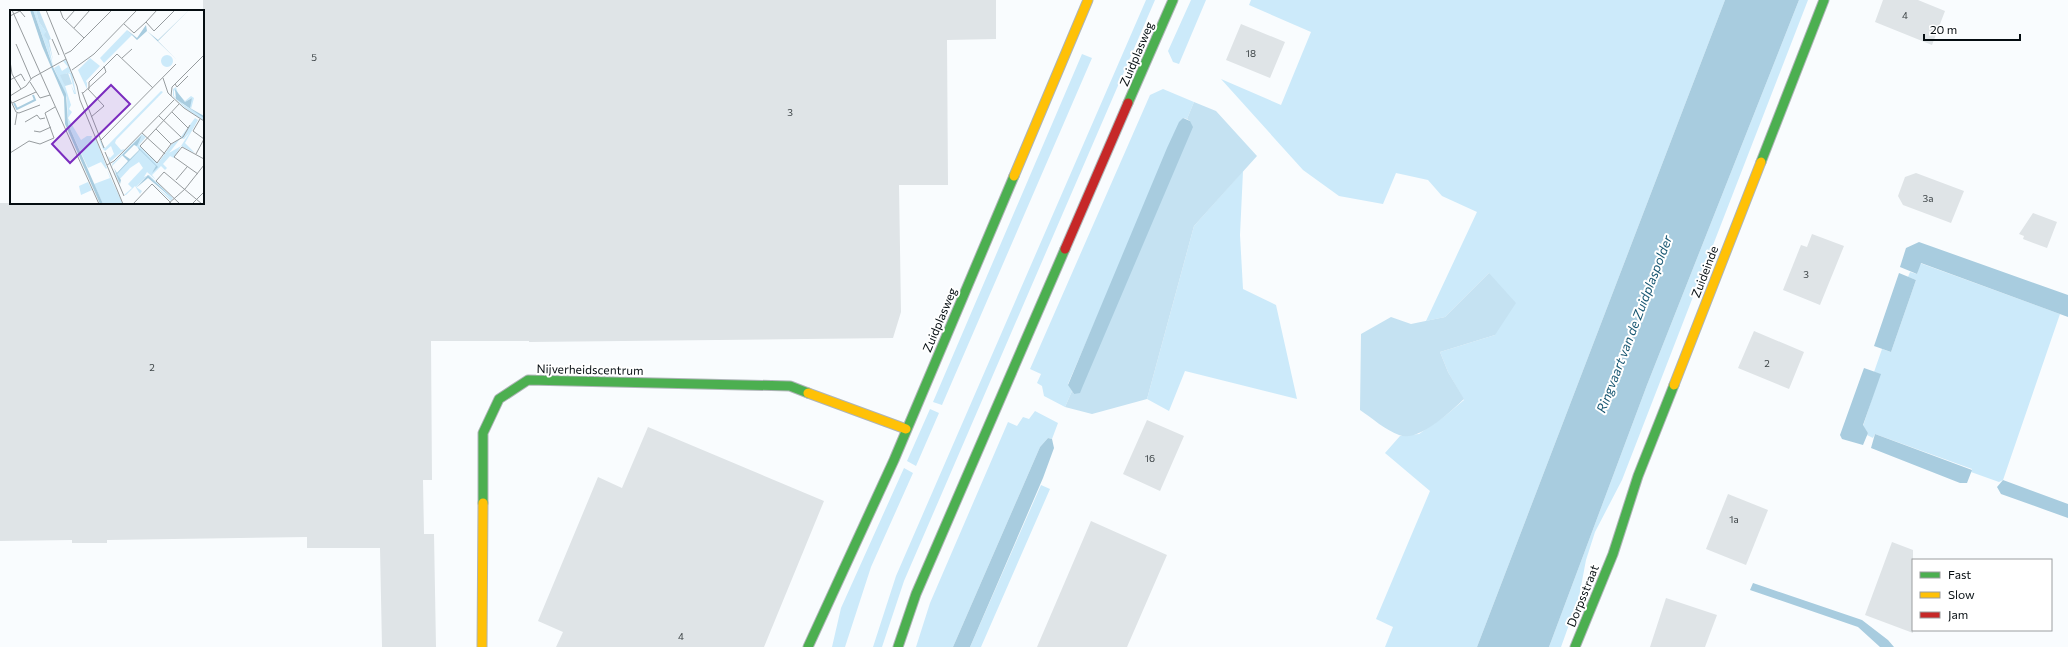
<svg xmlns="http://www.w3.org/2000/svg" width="2068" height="647" viewBox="0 0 2068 647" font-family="Commissioner,sans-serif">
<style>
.green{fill:#cceafa}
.forest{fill:#c5e2f2}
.water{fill:#a8ccdf}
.building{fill:#dfe4e7}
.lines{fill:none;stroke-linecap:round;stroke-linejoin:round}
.fast-casing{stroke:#aeb4b7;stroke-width:11}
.slow-casing{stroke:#aeb4b7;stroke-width:11}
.jam-casing{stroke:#aeb4b7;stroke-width:11}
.fast{stroke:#4caf50;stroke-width:9}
.slow{stroke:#ffc107;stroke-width:9}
.jam{stroke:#c62828;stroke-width:9}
.labels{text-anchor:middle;stroke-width:4;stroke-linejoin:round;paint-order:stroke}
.number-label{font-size:10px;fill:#3c4346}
.street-label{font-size:12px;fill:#050d11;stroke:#fff}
.water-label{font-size:13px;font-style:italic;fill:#185772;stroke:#fff}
.inset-river{fill:none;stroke:#a8ccdf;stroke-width:2}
.inset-road{fill:none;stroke:#979c9f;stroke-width:1}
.view{fill:#7b2cbf;fill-opacity:0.15;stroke:#7b2cbf;stroke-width:2}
.inset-edge{fill:none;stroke:#050d11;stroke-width:2}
</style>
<rect width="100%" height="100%" fill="#f9fcfe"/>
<!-- green -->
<path class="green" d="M 1146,0 L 1155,0 L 904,581 L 882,647 L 873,647 L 896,576 Z
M 1191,0 L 1206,0 L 1179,64 L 1173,62 L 1168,51 Z
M 1251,0 L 1725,0 L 1477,647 L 1385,647 L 1393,627 L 1376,619 L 1430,491 L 1385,453 L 1400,436 L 1419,434 L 1445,416 L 1464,400 L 1448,372 L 1440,352 L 1495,335 L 1489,273 L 1445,317 L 1426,321 L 1477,212 L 1442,196 L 1428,180 L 1396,173 L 1383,204 L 1339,196 L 1303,170 L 1221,79 L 1281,105 L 1311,32 L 1249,5 Z
M 1799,0 L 1808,0 L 1622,480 L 1595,532 L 1586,560 L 1579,597 L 1561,647 L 1549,647 L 1647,385 Z
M 1082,54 L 1092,58 L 942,405 L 933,402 Z
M 1163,89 L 1194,102 L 1187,119 L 1183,118 L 1068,384 L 1072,391 L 1065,407 L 1044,396 L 1042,386 L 1037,383 L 1041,374 L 1030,369 L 1150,95 Z
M 1243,171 L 1240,235 L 1243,289 L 1276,305 L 1297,399 L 1185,371 L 1169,411 L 1147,399 L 1194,226 Z
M 1920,263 L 2060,314 L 2003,480 L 1999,482 L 1971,472 L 1972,469 L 1875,434 L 1873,438 L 1867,435 L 1868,433 L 1863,426 L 1880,374 L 1874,372 L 1882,349 L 1891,352 L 1916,280 L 1908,277 L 1910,272 L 1917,274 Z
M 930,409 L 939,413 L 916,466 L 907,461 Z
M 1035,411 L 1058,423 L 1052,439 L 1048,438 L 1040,447 L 953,647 L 916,647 L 930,603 L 1008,422 L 1017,426 L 1023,417 L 1029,419 Z
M 904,468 L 913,473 L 871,567 L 845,647 L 832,647 L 841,608 Z
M 1041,485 L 1050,489 L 981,647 L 970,647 Z"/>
<!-- forest -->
<path class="forest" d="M 1194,102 L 1216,111 L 1257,156 L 1194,226 L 1147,399 L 1092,414 L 1065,407 L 1072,391 L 1074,394 L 1190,121 L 1187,119 Z
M 1489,273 L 1516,303 L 1495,335 L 1440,352 L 1448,372 L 1464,399 C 1450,412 1418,443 1399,435 C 1385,430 1372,418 1360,410 L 1361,334 L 1391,317 L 1411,324 L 1445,317 Z"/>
<!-- water -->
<path class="water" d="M 1725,0 L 1799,0 L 1647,385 L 1549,647 L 1477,647 Z
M 1183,118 L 1190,121 L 1193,127 L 1082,388 L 1080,393 L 1074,394 L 1068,385 L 1167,148 L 1179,122 Z
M 1919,242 L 2068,295 L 2068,317 L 1921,263 L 1917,274 L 1900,267 L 1906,248 Z
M 1899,273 L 1916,280 L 1891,352 L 1874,346 Z
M 1864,368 L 1881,374 L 1863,425 L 1868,433 L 1863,445 L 1842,439 L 1840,435 Z
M 1875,434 L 1972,470 L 1967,483 L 1960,483 L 1871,448 Z
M 1048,438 L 1052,439 L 1054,448 L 1043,478 L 970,647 L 953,647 L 1040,447 Z
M 2003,480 L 2068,504 L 2068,518 L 2001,494 L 1997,487 Z
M 1753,583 L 1862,620 L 1888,640 L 1894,647 L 1880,647 L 1858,627 L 1750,590 Z"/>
<!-- building -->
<path class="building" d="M 203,0 L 996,0 L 996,39 L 947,40 L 948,185 L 899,185 L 901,312 L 893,338 L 529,342 L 529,341 L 431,341 L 432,480 L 423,480 L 424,534 L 434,534 L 436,647 L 382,647 L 380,548 L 307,548 L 307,537 L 107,540 L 107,543 L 72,543 L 72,540 L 0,541 L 0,203 L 203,203 Z
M 1883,0 L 1918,0 L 1945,11 L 1932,45 L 1875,22 Z
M 1241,24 L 1285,42 L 1270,78 L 1226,60 Z
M 1916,173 L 1964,191 L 1951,223 L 1903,205 L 1898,196 L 1905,177 Z
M 2033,213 L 2057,222 L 2047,248 L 2023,239 L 2024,236 L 2019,234 Z
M 1812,234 L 1844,246 L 1820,305 L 1783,290 L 1801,245 L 1807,247 Z
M 1754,331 L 1804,352 L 1789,389 L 1738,368 Z
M 1147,420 L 1184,436 L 1160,491 L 1123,474 Z
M 648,427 L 824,501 L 764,647 L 556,647 L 563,632 L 538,621 L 598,477 L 622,488 Z
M 1728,494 L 1768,510 L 1746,565 L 1706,549 Z
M 1091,521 L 1167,555 L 1127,647 L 1037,647 Z
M 1892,542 L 1913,550 L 1913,633 L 1865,615 Z
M 1666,598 L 1717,615 L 1705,647 L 1650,647 Z"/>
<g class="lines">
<!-- fast casing -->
<g class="fast-casing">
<path id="fast" d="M 1128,103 L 1173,0
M 1761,162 L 1824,0
M 483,503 L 483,433 L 499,399 L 528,380 L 790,386 L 808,393
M 808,647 L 894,460 L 1014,176
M 898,647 L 916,594 L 1065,249
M 1575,647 L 1613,554 L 1638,476 L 1674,385"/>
</g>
<!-- slow casing -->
<g class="slow-casing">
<path id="slow" d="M 1014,176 L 1088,0
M 1674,385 L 1761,162
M 808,393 L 906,429
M 482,647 L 483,503"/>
</g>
<!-- jam casing -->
<g class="jam-casing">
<path id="jam" d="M 1065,249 L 1128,103"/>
</g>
<!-- fast -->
<use href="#fast" class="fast"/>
<!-- slow -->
<use href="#slow" class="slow"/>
<!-- jam -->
<use href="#jam" class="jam"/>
</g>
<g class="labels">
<!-- number labels -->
<g class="number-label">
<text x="1905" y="19">4</text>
<text x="1251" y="57">18</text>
<text x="314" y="61">5</text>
<text x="790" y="116">3</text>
<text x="1928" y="202">3a</text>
<text x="1806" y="278">3</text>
<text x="1767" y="367">2</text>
<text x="152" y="371">2</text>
<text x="1150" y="462">16</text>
<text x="1734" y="523">1a</text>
<text x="681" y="640">4</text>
</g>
<!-- street labels -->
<g class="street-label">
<text transform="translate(1137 54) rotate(-67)" y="4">Zuidplasweg</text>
<text transform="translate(1705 272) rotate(-69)" y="4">Zuideinde</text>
<text transform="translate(940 320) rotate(-67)" y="4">Zuidplasweg</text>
<text transform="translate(590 370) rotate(1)" y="4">Nijverheidscentrum</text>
<text transform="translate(1583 596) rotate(-68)" y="4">Dorpsstraat</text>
</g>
<!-- water labels -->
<g class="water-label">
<text transform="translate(1634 324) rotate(-69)" y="5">Ringvaart van de Zuidplaspolder</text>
</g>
</g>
<!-- overview -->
<g transform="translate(10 10)">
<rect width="194" height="194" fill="#f9fcfe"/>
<path d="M 23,0 L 26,0 L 29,12 L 36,22 L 43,56 ZM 117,20 L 122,25 L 94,53 L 90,48 ZM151 51a6 6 0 1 1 12 0a6 6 0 1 1-12 0ZM 80,48 L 90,56 L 76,71 L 77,73 L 77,79 L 68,60 ZM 56,50 L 61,61 L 59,63 L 62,62 L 66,84 L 64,84 L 61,75 L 65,83 L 60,64 L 57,63 L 52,66 L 61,95 L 59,99 L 62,102 L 58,108 L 71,130 L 77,126 L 82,126 L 81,130 L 86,129 L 97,158 L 96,159 L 91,152 L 78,158 L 58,114 L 57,88 L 44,58 L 49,55 L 52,61 L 58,57 L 53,51 ZM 166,77 L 168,84 L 175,91 L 181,86 L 184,88 L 181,99 L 179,95 L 182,88 L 175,92 L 164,80 L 164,86 L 174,95 L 194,107 L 194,111 L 175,98 L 163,86 L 163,79 ZM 151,81 L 153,82 L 106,130 L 105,133 L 111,140 L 115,139 L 100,152 L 98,146 L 100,148 L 104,144 L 101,136 L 95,141 L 93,139 L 88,127 L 95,138 ZM 185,108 L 188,110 L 175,133 L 185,143 L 171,136 L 164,148 L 160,146 L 153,154 L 157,158 L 155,160 L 151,156 L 142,165 L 146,170 L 137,162 L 134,167 L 139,165 L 163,188 L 161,191 L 141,172 L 161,189 L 138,165 L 126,177 L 132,181 L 130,184 L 125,176 L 116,185 L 114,185 L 122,178 L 118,174 L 133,158 L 129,152 L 120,158 L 109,170 L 110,175 L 103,159 L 106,164 L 130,140 L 125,135 L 133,125 L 103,155 L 103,157 L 102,154 L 132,124 L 136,127 L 129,135 L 148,153 L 162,134 L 170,129 L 159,143 L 171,136 L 180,122 L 174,129 L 170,128 ZM 97,160 L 113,194 L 93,194 L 84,174 L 100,168 ZM 78,172 L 82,180 L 71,185 L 69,176 Z" fill="#cceafa"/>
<path d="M 26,0 L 29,0 L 41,29 L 39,30 L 43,50 L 37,29 L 34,25 L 36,22 L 29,12 ZM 58,63 L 62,74 L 55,76 L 50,65 Z" fill="#c5e2f2"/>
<path d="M 20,0 L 23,0 L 43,57 L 56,84 L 58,114 L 93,194 L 90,194 L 55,114 L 54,87 L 32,36 ZM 179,0 L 148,31 L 166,49 L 137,21 L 127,30 L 117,20 L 127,28 L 136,15 L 137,21 L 148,30 ZM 165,79 L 175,92 L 182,88 L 180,98 L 194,106 L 194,108 L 166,89 ZM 132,125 L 127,136 L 124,135 L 114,145 L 120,149 L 129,140 L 128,137 L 148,157 L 142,163 L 146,156 L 130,140 L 107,164 L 111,170 L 110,174 L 104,158 L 107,163 L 118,151 L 112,145 ZM 138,165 L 139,166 L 162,188 L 138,168 L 126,178 Z" fill="#a8ccdf"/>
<path class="inset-river" d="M 4,93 L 7,99 L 25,90 L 23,85"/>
<path class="inset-road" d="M 2,0 L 89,194M 36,0 L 67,76M 50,0 L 53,8 L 74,28M 147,0 L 136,12 L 144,21 L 165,0M 0,6 L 10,1 L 15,7M 56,10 L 65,0M 114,14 L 124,23 L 136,12M 64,18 L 80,0M 42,29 L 49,45M 6,34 L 21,69M 55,44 L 61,41 L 102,0M 112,48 L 122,39M 0,51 L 2,64 L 11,79M 62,60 L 84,44 L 127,0M 153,68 L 158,83 L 174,98 L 194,111M 0,70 L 11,64 L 15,71M 20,72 L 30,88 L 40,85M 165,74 L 167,77 L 178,66M 67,76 L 70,90 L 113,194M 78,79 L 94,96 L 81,107M 79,79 L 79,72 L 107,44 L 143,78M 72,82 L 94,138M 73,83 L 96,62 L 94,56M 0,86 L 16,76 L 22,68 L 56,49M 161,86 L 162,77 L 194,45M 0,89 L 6,102M 2,93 L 26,82M 169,94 L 130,136 L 147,153 L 161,134 L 173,127 L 180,115M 6,102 L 9,103 L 30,95M 162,102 L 178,118M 149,106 L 171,127M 190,109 L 183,121 L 194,129M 15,112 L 27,105 L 30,109 L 35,108M 5,115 L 7,103M 146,119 L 161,134M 24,121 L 30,122 L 41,117M 132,123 L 155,144M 91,130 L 166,54M 95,142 L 114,186M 0,143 L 19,131 L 30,134 L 44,128 L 35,103 L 45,97M 186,144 L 194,129M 97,155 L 104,151 L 164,90M 188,164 L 164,147 L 172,137 L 194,149M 166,170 L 177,157M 123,194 L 142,174 L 162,194M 158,194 L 175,179 L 194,155M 170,194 L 146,171 L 154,162 L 192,194M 182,194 L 194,182"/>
<path class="view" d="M 101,75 L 120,94 L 60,153 L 42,134 Z"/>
<rect width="194" height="194" class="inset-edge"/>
</g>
<!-- legend -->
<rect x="1912" y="559" width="140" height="72" fill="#ffffff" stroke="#9b9ea0"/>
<rect x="1920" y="572" width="20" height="6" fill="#4caf50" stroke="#9b9ea0"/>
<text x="1948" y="579" font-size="12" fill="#050d11">Fast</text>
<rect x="1920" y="592" width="20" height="6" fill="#ffc107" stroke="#9b9ea0"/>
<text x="1948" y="599" font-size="12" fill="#050d11">Slow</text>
<rect x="1920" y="612" width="20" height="6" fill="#c62828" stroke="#9b9ea0"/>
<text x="1948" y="619" font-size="12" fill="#050d11">Jam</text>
<!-- scale -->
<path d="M1924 34v6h96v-6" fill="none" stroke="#050d11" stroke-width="2"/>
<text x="1930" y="34" font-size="12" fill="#050d11" stroke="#ffffff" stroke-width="3" paint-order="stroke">20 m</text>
</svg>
